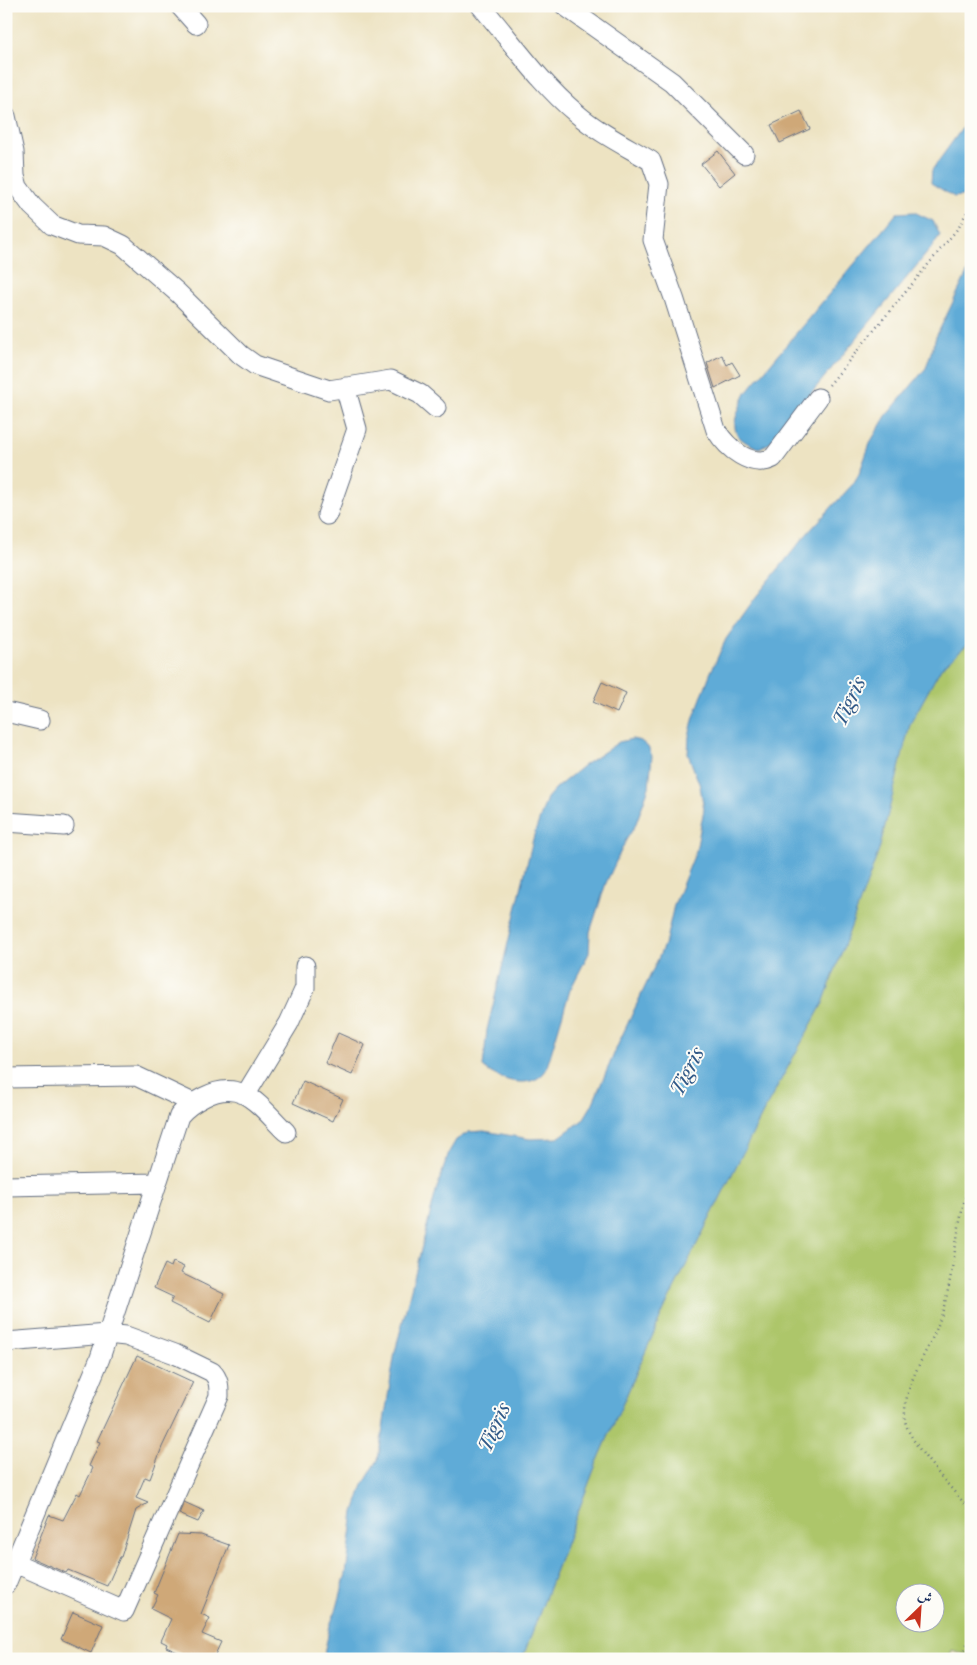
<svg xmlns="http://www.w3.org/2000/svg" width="977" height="1665" viewBox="0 0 977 1665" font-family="'Libre Caslon Text',Amiri,serif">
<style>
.green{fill:#adc66b;stroke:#647a64;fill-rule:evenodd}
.water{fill:#5eabd7;stroke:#3c6d9a}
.building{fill:#cfa878}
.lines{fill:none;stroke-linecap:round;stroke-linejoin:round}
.minor-casing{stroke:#646e81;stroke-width:21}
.path{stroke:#646e81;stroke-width:2.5;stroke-dasharray:1 4;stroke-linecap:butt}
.minor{stroke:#fff;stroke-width:19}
.labels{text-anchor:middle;stroke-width:4;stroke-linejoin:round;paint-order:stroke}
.water-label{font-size:19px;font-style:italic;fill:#325a88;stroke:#fdfcf7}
</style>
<rect width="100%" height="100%" fill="#fdfcf7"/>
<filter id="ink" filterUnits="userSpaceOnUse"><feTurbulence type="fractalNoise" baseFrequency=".02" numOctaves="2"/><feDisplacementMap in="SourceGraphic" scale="10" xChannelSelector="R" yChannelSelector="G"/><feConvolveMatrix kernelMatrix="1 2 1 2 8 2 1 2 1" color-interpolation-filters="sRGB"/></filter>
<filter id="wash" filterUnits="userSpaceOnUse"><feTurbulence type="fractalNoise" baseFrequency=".0096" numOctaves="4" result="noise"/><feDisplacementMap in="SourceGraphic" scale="20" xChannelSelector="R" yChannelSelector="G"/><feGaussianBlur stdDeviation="1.12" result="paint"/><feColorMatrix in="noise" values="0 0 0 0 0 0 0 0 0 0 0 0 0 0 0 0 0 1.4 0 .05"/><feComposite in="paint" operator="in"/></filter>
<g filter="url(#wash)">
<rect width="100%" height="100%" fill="#ede3c2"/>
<!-- green -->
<path class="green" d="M 971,641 L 971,1656 L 952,1650 L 949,1659 L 522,1659 L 595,1467 L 665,1307 L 766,1107 L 823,1003 L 879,850 L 910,724 L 941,668 ZM 904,1592 L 934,1592 L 934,1622 L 904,1622 Z"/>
<!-- water -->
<path class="water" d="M 971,116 L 971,190 L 968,195 L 954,197 L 931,183 L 932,170 Z
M 914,212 L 933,221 L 940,235 L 932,247 L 770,443 L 759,448 C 724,436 734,420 746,393 L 897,213 Z
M 971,265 L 971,641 L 941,668 L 910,724 L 879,850 L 823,1003 L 766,1107 L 665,1307 L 595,1467 L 522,1659 L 323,1659 L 330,1625 L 337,1608 L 346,1574 L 354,1512 L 363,1485 L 378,1460 L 395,1352 L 436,1191 L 449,1152 L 456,1140 L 469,1132 L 484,1131 L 530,1139 L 558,1138 L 583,1120 L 592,1105 L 620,1040 L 658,959 L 666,940 L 674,905 L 696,851 L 704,809 L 700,786 L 688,754 L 689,736 L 694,717 L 710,674 L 726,639 L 755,598 L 805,536 L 853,484 L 859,474 L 871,441 L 886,416 L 926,368 L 936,337 Z
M 632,739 L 641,741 L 648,747 L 652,756 L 649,787 L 635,826 L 626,840 L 606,883 L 590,932 L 589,953 L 570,990 L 546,1070 C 533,1091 499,1081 483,1067 L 487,1030 L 534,835 L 547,798 L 556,788 L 583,766 L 619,742 Z"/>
<g id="blocks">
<!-- building -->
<path class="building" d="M 801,111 L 810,129 L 780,143 L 771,125 Z
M 718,151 L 735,173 L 719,186 L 701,164 Z
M 722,355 L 727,365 L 732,362 L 740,375 L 715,388 L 707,363 Z
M 602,682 L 626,693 L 617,713 L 593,702 Z
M 338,1033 L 365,1045 L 352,1075 L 325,1063 Z
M 303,1081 L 343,1099 L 333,1121 L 293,1103 Z
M 173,1262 L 184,1267 L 181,1273 L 224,1294 L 210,1323 L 170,1303 L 173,1297 L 154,1288 L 165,1264 L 171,1267 Z
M 137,1356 L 193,1382 L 162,1447 L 150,1479 L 145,1477 L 136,1498 L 148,1503 L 136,1510 L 121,1557 L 120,1557 L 107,1586 L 68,1570 L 66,1573 L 32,1558 L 49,1515 L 63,1520 L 77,1493 L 80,1495 L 93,1468 L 89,1466 L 100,1442 L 97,1441 Z
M 184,1502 L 204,1511 L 198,1522 L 179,1514 Z
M 178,1534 L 201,1535 L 229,1545 L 201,1614 L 210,1618 L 202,1634 L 221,1642 L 213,1659 L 193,1659 L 166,1647 L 167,1644 L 161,1641 L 171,1619 L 151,1609 L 158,1595 L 154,1593 Z
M 73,1612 L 103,1625 L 91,1653 L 61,1639 Z"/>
</g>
</g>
<g filter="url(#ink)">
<use href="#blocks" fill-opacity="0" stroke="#646e81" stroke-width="1"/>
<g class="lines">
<!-- minor casing -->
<g class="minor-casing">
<path id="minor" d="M 180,6 L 196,24
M 481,6 C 512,42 540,83 576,113 C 599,133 626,146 651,161 L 659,184 L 653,240 L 674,298 L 716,430 C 727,448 751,469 773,458 L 818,398
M 565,6 L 672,82 L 744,154
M 6,116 L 14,152 L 15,176 L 18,187 L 32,206 L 52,225 L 78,235 L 104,236 L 123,245 L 178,293 L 241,355 L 255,365 L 329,390 L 391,380 L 420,394 L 436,408
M 327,515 L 357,429 L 345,387
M 6,712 L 40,720
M 6,822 L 64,826
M 6,1078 L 136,1076 L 193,1103
M 246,1094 L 289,1023 L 305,988 L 305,966
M 6,1186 L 156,1183
M 6,1342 L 107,1334 L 126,1336 L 175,1354 L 212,1372 C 219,1379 219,1386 219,1396 L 124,1611 L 15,1563
M 6,1584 L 100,1358 L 179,1116 C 186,1107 194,1102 204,1097 C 243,1077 260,1107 286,1132"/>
</g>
<!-- path -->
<path class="path" d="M 829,385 L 959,227 L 971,204
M 971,1178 C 954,1227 955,1284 936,1330 C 924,1358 903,1387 905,1419 C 906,1441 956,1493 971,1511
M 962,1659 L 971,1631"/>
<!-- minor -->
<use href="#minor" class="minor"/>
</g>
</g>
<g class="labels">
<!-- water labels -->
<g class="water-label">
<text transform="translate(849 701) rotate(-65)" y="7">Tigris</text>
<text transform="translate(687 1071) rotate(-63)" y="7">Tigris</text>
<text transform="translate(494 1427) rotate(-66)" y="7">Tigris</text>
</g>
</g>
<!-- margin -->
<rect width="977" height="1665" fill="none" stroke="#fdfcf7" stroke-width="25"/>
<!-- north arrow -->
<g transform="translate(920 1608) rotate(25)"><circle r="24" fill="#fdfcf7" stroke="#a3aaba"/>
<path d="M0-4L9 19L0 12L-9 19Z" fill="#c8321e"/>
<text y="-8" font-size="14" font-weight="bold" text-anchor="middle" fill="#1b2f5e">ش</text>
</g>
</svg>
